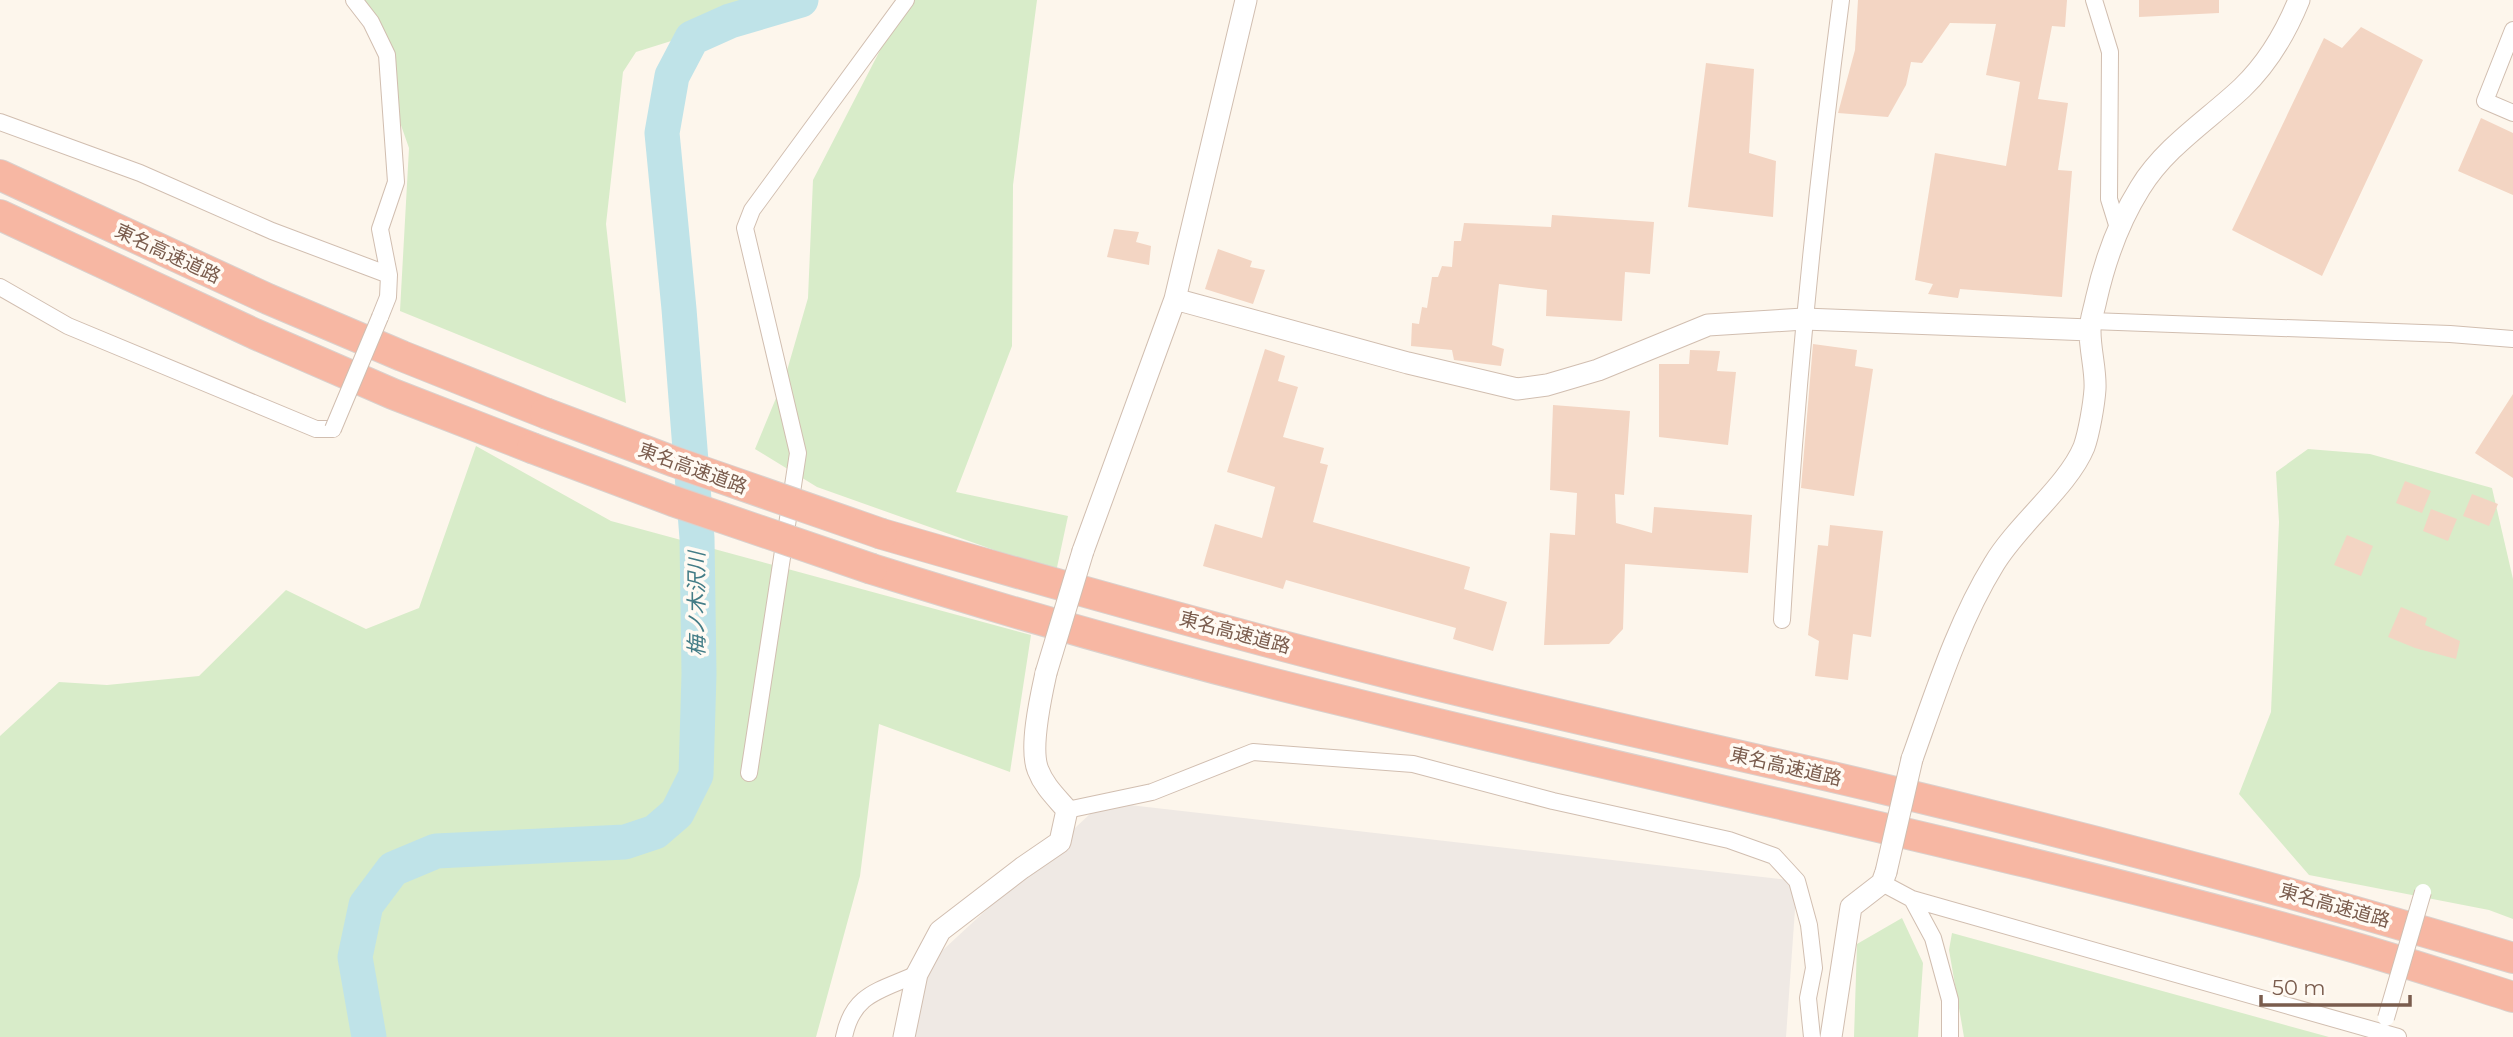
<svg xmlns="http://www.w3.org/2000/svg" width="2513" height="1037" viewBox="0 0 2513 1037" font-family="Montserrat,'Noto Sans JP',sans-serif">
<style>
.industrial{fill:#efe9e4}
.green{fill:#d8ecc9}
.lines{fill:none;stroke-linecap:round;stroke-linejoin:round}
.river{stroke:#bfe3e8;stroke-width:35}
.building{fill:#f3d5c3}
.minor-casing{stroke:#d1beb0;stroke-width:18}
.tertiary-casing{stroke:#d1beb0;stroke-width:23}
.motorway-casing{stroke:#dad1cd;stroke-width:32}
.minor{stroke:#fff;stroke-width:16}
.tertiary{stroke:#fff;stroke-width:21}
.motorway{stroke:#f7b7a3;stroke-width:30}
.minor-bridge-casing{stroke:#d1beb0;stroke-width:18;stroke-linecap:butt}
.tertiary-bridge-casing{stroke:#d1beb0;stroke-width:23;stroke-linecap:butt}
.motorway-bridge-casing{stroke:#dad1cd;stroke-width:32;stroke-linecap:butt}
.minor-bridge{stroke:#fff;stroke-width:16}
.tertiary-bridge{stroke:#fff;stroke-width:21}
.motorway-bridge{stroke:#f7b7a3;stroke-width:30}
.labels{text-anchor:middle;stroke-width:7;stroke-linejoin:round;paint-order:stroke}
.street-label{font-size:19px;fill:#7a5c4d;stroke:#fffaf3}
.water-label{font-size:21px;font-style:italic;fill:#437c86;stroke:#fffaf3}
</style>
<rect width="100%" height="100%" fill="#fdf6ec"/>
<!-- industrial -->
<path class="industrial" d="M 1103,802 L 1797,881 L 1786,1037 L 900,1037 L 917,974 Z"/>
<!-- green -->
<path class="green" d="M 364,0 L 748,0 L 735,5 L 684,37 L 636,52 L 623,72 L 606,224 L 626,403 L 400,311 L 409,148 L 389,91 Z
M 906,0 L 1037,0 L 1013,185 L 1012,346 L 956,492 L 1068,516 L 1056,572 L 817,487 L 755,449 L 786,374 L 808,298 L 813,180 Z
M 476,446 L 611,521 L 1031,635 L 1010,772 L 879,724 L 860,876 L 816,1037 L 0,1037 L 0,736 L 59,682 L 107,685 L 199,676 L 286,590 L 366,629 L 419,608 Z
M 2308,449 L 2370,454 L 2492,488 L 2513,579 L 2513,919 L 2489,910 L 2309,875 L 2239,794 L 2271,712 L 2279,522 L 2276,472 Z
M 1902,918 L 1923,963 L 1918,1037 L 1854,1037 L 1857,944 Z
M 1952,933 L 2329,1037 L 1964,1037 L 1949,950 Z"/>
<g class="lines">
<!-- river -->
<path class="river" d="M 369,1037 L 355,957 L 366,905 L 393,869 L 436,851 L 625,842 L 655,832 L 677,813 L 696,775 L 699,674 L 697,538 L 679,309 L 662,133 L 672,76 L 692,38 L 730,21 L 801,0"/>
</g>
<!-- building -->
<path class="building" d="M 1858,0 L 2067,0 L 2065,27 L 2052,26 L 2038,99 L 2068,103 L 2058,170 L 2072,171 L 2062,297 L 1960,289 L 1958,298 L 1928,294 L 1933,284 L 1915,280 L 1935,153 L 2006,166 L 2020,82 L 1986,75 L 1996,24 L 1950,23 L 1922,63 L 1911,62 L 1906,85 L 1888,117 L 1838,113 L 1855,50 Z
M 2139,0 L 2219,0 L 2219,13 L 2139,17 Z
M 2361,27 L 2423,60 L 2322,276 L 2232,230 L 2324,38 L 2342,48 Z
M 1706,63 L 1754,69 L 1749,153 L 1776,161 L 1773,217 L 1688,207 Z
M 2481,118 L 2513,133 L 2513,195 L 2458,171 Z
M 1552,215 L 1654,222 L 1650,274 L 1625,272 L 1622,321 L 1546,316 L 1547,290 L 1499,284 L 1492,345 L 1504,349 L 1501,366 L 1454,360 L 1452,350 L 1411,346 L 1412,323 L 1419,324 L 1422,307 L 1427,308 L 1432,277 L 1438,277 L 1442,266 L 1452,267 L 1454,241 L 1461,241 L 1464,223 L 1551,227 Z
M 1114,229 L 1139,232 L 1136,242 L 1151,246 L 1149,265 L 1107,257 Z
M 1218,249 L 1252,261 L 1250,267 L 1265,270 L 1253,304 L 1205,289 Z
M 1813,344 L 1857,350 L 1855,366 L 1873,369 L 1854,496 L 1801,488 Z
M 1265,349 L 1285,356 L 1278,381 L 1298,387 L 1283,437 L 1324,448 L 1320,463 L 1328,465 L 1313,522 L 1470,567 L 1464,589 L 1507,602 L 1493,651 L 1453,639 L 1456,628 L 1286,580 L 1283,589 L 1203,566 L 1215,524 L 1262,538 L 1275,487 L 1227,472 Z
M 1690,350 L 1720,351 L 1717,371 L 1736,372 L 1728,445 L 1659,437 L 1659,364 L 1689,364 Z
M 2513,394 L 2513,478 L 2475,453 Z
M 1553,405 L 1630,411 L 1624,495 L 1615,494 L 1616,523 L 1652,533 L 1654,507 L 1752,515 L 1748,573 L 1625,564 L 1623,629 L 1609,644 L 1544,645 L 1550,533 L 1575,535 L 1577,493 L 1550,490 Z
M 2405,481 L 2431,491 L 2422,513 L 2396,503 Z
M 2472,494 L 2498,504 L 2489,526 L 2463,516 Z
M 2431,509 L 2457,519 L 2448,541 L 2423,531 Z
M 1830,525 L 1883,531 L 1871,637 L 1853,634 L 1848,680 L 1815,676 L 1819,641 L 1808,635 L 1818,545 L 1828,546 Z
M 2347,535 L 2373,546 L 2361,576 L 2334,565 Z
M 2401,607 L 2427,618 L 2425,625 L 2460,641 L 2456,659 L 2415,648 L 2388,637 Z"/>
<g class="lines">
<!-- minor casing -->
<g class="minor-casing">
<path id="minor" d="M 354,0 L 371,22 L 387,55 L 396,182 L 380,229 L 389,275 L 388,297 L 380,317
M 2094,0 L 2110,52 L 2109,199 L 2118,228
M 2513,30 L 2485,101 L 2513,113
M 0,122 L 140,173 L 272,231 L 389,275
M 0,287 L 68,326 L 316,429 L 333,429
M 2091,321 L 2450,334 L 2513,339
M 1782,620 C 1794,413 1814,206 1841,0
M 749,773 L 798,453 L 745,228 L 752,210 L 906,0
M 1067,810 L 1152,792 L 1253,752 L 1413,764 L 1553,801 L 1729,840 L 1774,856 L 1797,881 L 1809,925 L 1814,968 L 1808,998 L 1812,1037
M 1882,883 L 1912,899 L 2398,1037
M 1912,899 L 1933,938 L 1950,1000 L 1950,1037
M 844,1037 C 853,993 880,991 917,974"/>
</g>
<!-- tertiary casing -->
<g class="tertiary-casing">
<path id="tertiary" d="M 1175,299 L 1408,363 L 1517,389 L 1547,385 L 1598,370 L 1708,325 L 1804,319 L 2090,330
M 1083,551 L 1175,299 L 1246,0
M 1912,759 C 1935,695 1958,622 1994,564 C 2017,525 2068,486 2084,447 C 2089,433 2094,404 2095,389 C 2096,370 2090,351 2090,331 C 2090,321 2094,310 2096,300 C 2105,260 2118,223 2140,188 C 2165,147 2208,120 2242,88 C 2267,64 2286,32 2299,0
M 904,1037 L 917,974 L 940,931 L 1022,868 L 1060,842 L 1067,810 C 1056,797 1044,786 1038,770 C 1029,748 1041,696 1046,673
M 1831,1037 L 1851,907 L 1882,883 L 1886,872"/>
</g>
<!-- motorway casing -->
<g class="motorway-casing">
<path id="motorway" d="M 0,175 L 268,299 L 402,356 L 545,413
M 0,215 L 255,334 L 393,394 L 532,448
M 882,534 C 1044,581 1207,627 1372,669 C 1538,712 1707,747 1875,787 C 2089,838 2302,894 2513,958
M 872,569 C 1032,619 1193,665 1356,704 C 1685,785 2016,853 2342,944 C 2399,960 2456,979 2513,997"/>
</g>
<!-- minor -->
<use href="#minor" class="minor"/>
<!-- tertiary -->
<use href="#tertiary" class="tertiary"/>
<!-- motorway -->
<use href="#motorway" class="motorway"/>
<!-- minor-bridge casing -->
<g class="minor-bridge-casing">
<path id="minor-bridge" d="M 333,429 L 380,317
M 2386,1018 L 2423,892"/>
</g>
<!-- tertiary-bridge casing -->
<g class="tertiary-bridge-casing">
<path id="tertiary-bridge" d="M 1046,673 L 1083,551
M 1886,872 L 1912,759"/>
</g>
<!-- motorway-bridge casing -->
<g class="motorway-bridge-casing">
<path id="motorway-bridge" d="M 545,413 L 675,462 L 882,534
M 532,448 L 673,501 L 872,569"/>
</g>
<!-- minor-bridge -->
<use href="#minor-bridge" class="minor-bridge"/>
<!-- tertiary-bridge -->
<use href="#tertiary-bridge" class="tertiary-bridge"/>
<!-- motorway-bridge -->
<use href="#motorway-bridge" class="motorway-bridge"/>
</g>
<g class="labels">
<!-- street labels -->
<g class="street-label">
<text transform="translate(168 253) rotate(25)" y="7">東名高速道路</text>
<text transform="translate(693 468) rotate(20)" y="7">東名高速道路</text>
<text transform="translate(1235 632) rotate(15)" y="7">東名高速道路</text>
<text transform="translate(1786 766) rotate(13)" y="7">東名高速道路</text>
<text transform="translate(2335 905) rotate(16)" y="7">東名高速道路</text>
</g>
<!-- water labels -->
<g class="water-label">
<text transform="translate(697 604) rotate(-90)" y="7">梅ノ木沢川</text>
</g>
</g>
<!-- scale -->
<path d="M2261 995v10h149v-10" fill="none" stroke="#7a5c4d" stroke-width="3.5"/>
<text x="2272" y="995" font-size="21" fill="#7a5c4d" stroke="#fffaf3" stroke-width="5" paint-order="stroke">50 m</text>
</svg>
